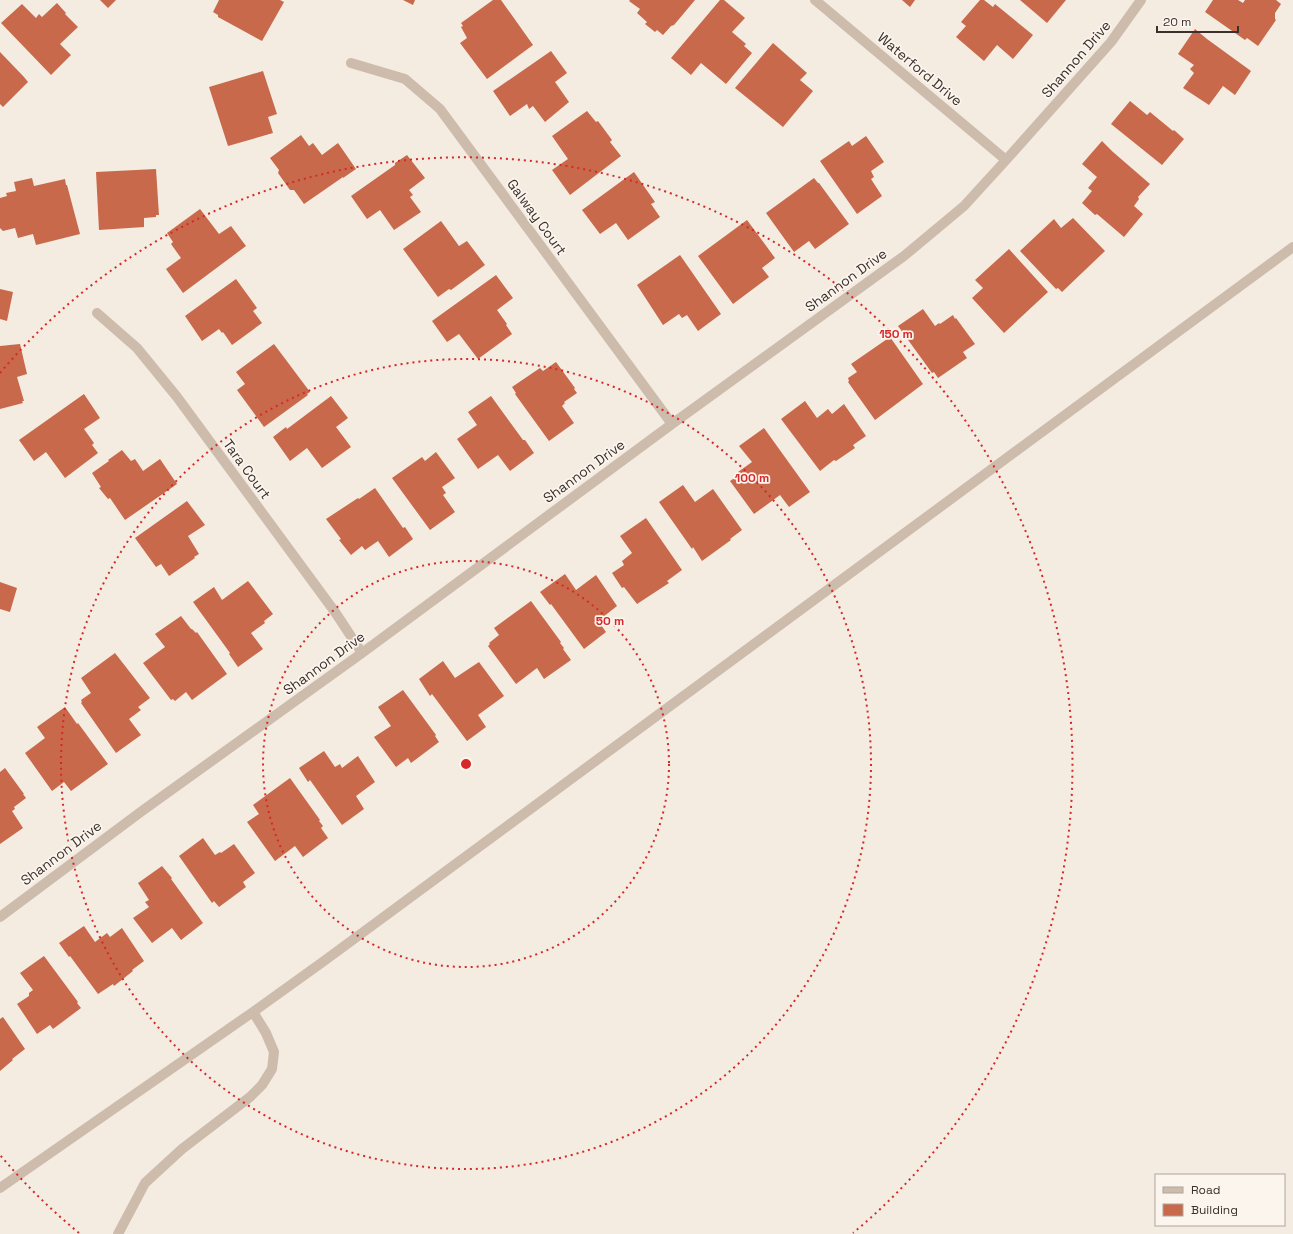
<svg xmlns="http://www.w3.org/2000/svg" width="1293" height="1234" viewBox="0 0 1293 1234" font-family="'Space Grotesk',sans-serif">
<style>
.building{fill:#c8694b}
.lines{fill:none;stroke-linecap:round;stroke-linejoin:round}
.minor{stroke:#cdbbac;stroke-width:10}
.ring{fill:none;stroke:#d62828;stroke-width:2;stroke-dasharray:2 4}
.labels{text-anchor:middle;stroke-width:3.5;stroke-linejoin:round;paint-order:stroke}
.street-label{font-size:14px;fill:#3b302b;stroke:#fbf5ee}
.centre{fill:#d62828;stroke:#fbf5ee;stroke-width:2}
.ring-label{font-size:12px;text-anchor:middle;font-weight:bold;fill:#d62828;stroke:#fbf5ee;stroke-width:3.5;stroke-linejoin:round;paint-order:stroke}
</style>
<rect width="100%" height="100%" fill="#f4ebe1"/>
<!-- building -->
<path class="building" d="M 100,0 L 116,0 L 108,8 Z
M 219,0 L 280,0 L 284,2 L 262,41 L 218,17 L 218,15 L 213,12 Z
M 403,0 L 415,0 L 413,5 Z
M 493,0 L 501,0 L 533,45 L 487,79 L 460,43 L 467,38 L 461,27 L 463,26 L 461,23 Z
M 630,0 L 695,0 L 674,25 L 671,26 L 663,35 L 657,30 L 655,32 L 645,24 L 647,22 L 637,13 L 640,9 L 629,1 Z
M 720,0 L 724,0 L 745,18 L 732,32 L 746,44 L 744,46 L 752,53 L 726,84 L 701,63 L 691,75 L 671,58 Z
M 902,0 L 915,0 L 910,7 Z
M 980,0 L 984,0 L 993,7 L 995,4 L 1033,35 L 1013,59 L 997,45 L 984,61 L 956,37 L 966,26 L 961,22 Z
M 1020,0 L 1066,0 L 1047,23 Z
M 1213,0 L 1238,0 L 1243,3 L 1245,0 L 1276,0 L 1281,4 L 1275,13 L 1275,19 L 1276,20 L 1258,46 L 1247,38 L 1245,40 L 1205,12 Z
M 57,3 L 66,13 L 65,14 L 78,27 L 60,44 L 71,55 L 51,75 L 1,23 L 22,4 L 36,18 L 39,14 L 42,17 Z
M 1195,29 L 1207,39 L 1251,71 L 1235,95 L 1223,86 L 1209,105 L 1183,88 L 1194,73 L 1190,69 L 1194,65 L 1178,54 Z
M 773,43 L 807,73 L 800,80 L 813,91 L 783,127 L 735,88 Z
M 551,51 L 567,73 L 555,82 L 569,102 L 545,122 L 533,106 L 529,109 L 527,104 L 510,116 L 493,91 Z
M 0,52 L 24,77 L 28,82 L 3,107 L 0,104 Z
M 263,71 L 277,114 L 268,117 L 273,133 L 228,146 L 209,87 Z
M 1130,101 L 1147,115 L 1150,112 L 1173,131 L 1174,130 L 1184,139 L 1162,165 L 1111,124 Z
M 587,111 L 596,122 L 598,121 L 612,140 L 610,142 L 621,156 L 570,195 L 552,170 L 568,159 L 552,136 Z
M 301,135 L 309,146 L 313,143 L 322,155 L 338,143 L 356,169 L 343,178 L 343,177 L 304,204 L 294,190 L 290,190 L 278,173 L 279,170 L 270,158 Z
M 866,136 L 884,162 L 871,171 L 874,177 L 871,179 L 882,196 L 857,214 L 820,161 L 849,141 L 852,146 Z
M 1102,141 L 1113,152 L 1150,184 L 1138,197 L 1139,199 L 1134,206 L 1143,214 L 1124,237 L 1097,214 L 1095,215 L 1082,203 L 1092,191 L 1088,188 L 1097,177 L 1082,164 Z
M 407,155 L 425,178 L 409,190 L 413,195 L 410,197 L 421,212 L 394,230 L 380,210 L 367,219 L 351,196 L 395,165 L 395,163 Z
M 156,169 L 159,215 L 156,215 L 156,217 L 144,218 L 144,227 L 99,230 L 96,172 Z
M 634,172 L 655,202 L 651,204 L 660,217 L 628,240 L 616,223 L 600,234 L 582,210 Z
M 32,178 L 34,186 L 65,179 L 66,185 L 67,185 L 80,234 L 36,245 L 33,234 L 18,238 L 15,228 L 3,231 L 0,228 L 0,198 L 7,196 L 6,193 L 16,191 L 14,182 Z
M 814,178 L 818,183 L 819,183 L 849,224 L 815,249 L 809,241 L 794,252 L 766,213 Z
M 200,209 L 219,234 L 231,226 L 246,246 L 183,293 L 166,269 L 181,258 L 171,244 L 173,242 L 167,233 Z
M 1073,218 L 1105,251 L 1062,292 L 1058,288 L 1056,289 L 1020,251 L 1054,219 L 1061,228 Z
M 747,220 L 775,258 L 762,268 L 769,277 L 733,304 L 698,256 Z
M 441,221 L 459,246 L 467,241 L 485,265 L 451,290 L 449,289 L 438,297 L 403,249 Z
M 1009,249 L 1048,292 L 1004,333 L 972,298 L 983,288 L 975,280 Z
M 680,255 L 721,314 L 698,331 L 687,315 L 682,318 L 679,314 L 663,325 L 637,285 Z
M 496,275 L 513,298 L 497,310 L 507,324 L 506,325 L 512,334 L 478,359 L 459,334 L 447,342 L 432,321 Z
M 236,279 L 257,308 L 253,311 L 262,323 L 232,345 L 223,332 L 222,333 L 219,329 L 202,341 L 185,316 Z
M 0,289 L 13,292 L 7,321 L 0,319 Z
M 923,309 L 935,326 L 939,323 L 940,324 L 953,315 L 955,319 L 956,318 L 975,344 L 963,352 L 967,358 L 938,378 L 934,372 L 932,373 L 898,326 Z
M 890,337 L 923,384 L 875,420 L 848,382 L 849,381 L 848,378 L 857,372 L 851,364 Z
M 20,344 L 27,374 L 17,377 L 24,401 L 22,401 L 23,403 L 0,409 L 0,346 Z
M 274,344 L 310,392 L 307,394 L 308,395 L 264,427 L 237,390 L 245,384 L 236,372 Z
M 556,362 L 575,388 L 574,389 L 577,393 L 564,402 L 565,403 L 562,406 L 574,423 L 549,441 L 515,394 L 516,393 L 512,387 L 540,368 L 543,371 Z
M 84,394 L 100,418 L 84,429 L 94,443 L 92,445 L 98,453 L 65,478 L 46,452 L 34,461 L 19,440 Z
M 331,396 L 348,418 L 336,427 L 351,447 L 322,468 L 307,448 L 290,461 L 273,437 L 286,427 L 287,429 Z
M 491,396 L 523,440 L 525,440 L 534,453 L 510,471 L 498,455 L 478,469 L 457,439 L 477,425 L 468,412 Z
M 805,401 L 817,418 L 828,409 L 832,414 L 844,404 L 866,436 L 853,445 L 855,448 L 836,461 L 834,460 L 820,471 L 781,419 Z
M 764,428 L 810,492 L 789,507 L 780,495 L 754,514 L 730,481 L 739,475 L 738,472 L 752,462 L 739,446 Z
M 122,450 L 131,461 L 135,459 L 143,471 L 160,459 L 177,484 L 125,520 L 110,498 L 108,499 L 99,488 L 101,487 L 92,473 L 109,461 L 108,460 Z
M 436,452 L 455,478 L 442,487 L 446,493 L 443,495 L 455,512 L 430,530 L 392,478 L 422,457 L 425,461 Z
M 683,485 L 695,502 L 713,489 L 742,530 L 730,539 L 731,540 L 702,561 L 693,547 L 692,549 L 659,502 Z
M 375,488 L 403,528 L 405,527 L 413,539 L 389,557 L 378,541 L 365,550 L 362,546 L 351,555 L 339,540 L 341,539 L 326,519 L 358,498 L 359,499 Z
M 187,501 L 205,525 L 188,536 L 199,554 L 194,557 L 195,558 L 169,576 L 161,564 L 156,567 L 135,538 Z
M 646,518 L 682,570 L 667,581 L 669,583 L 637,604 L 624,587 L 622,588 L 612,573 L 624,565 L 622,561 L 632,553 L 620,536 Z
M 565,574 L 576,590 L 596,575 L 617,606 L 598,621 L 606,632 L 584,649 L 551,604 L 550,605 L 540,592 Z
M 248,581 L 273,614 L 264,621 L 265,623 L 251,633 L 263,649 L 238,667 L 229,654 L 230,653 L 193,602 L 214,587 L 222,600 Z
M 0,582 L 17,588 L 10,612 L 0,609 Z
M 531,601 L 561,642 L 560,643 L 564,648 L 563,649 L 571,660 L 544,679 L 537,668 L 516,684 L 488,646 L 490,644 L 489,643 L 499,635 L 494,628 Z
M 181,616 L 191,629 L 192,629 L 196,633 L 197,632 L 227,674 L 192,700 L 186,692 L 175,701 L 173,699 L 171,700 L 143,663 L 165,647 L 155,634 Z
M 115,653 L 150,698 L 138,707 L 141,710 L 129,719 L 141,735 L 116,753 L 81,703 L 82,702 L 81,700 L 91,693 L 81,678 Z
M 443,661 L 455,678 L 479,662 L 504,696 L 478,715 L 486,727 L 467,741 L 432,694 L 430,696 L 419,679 Z
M 403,690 L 436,735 L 435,736 L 439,742 L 411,763 L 408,758 L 396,767 L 374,737 L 391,726 L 378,707 Z
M 65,707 L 77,724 L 78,723 L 108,764 L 71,791 L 64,782 L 52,791 L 25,753 L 45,738 L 37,727 Z
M 324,751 L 335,767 L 340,764 L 342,768 L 358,756 L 375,782 L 356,796 L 364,809 L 342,825 L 310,780 L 308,782 L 299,768 Z
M 5,768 L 24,794 L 23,794 L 26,798 L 14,807 L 15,809 L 12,811 L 23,828 L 0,844 L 0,772 Z
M 290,778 L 320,820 L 319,821 L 323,826 L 321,828 L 328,838 L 303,857 L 295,846 L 275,861 L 247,822 L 259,814 L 253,805 Z
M 203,838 L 215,855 L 220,852 L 221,853 L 234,844 L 255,873 L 243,882 L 246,887 L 219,907 L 214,901 L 212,903 L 179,856 Z
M 162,866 L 172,878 L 171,879 L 203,923 L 181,940 L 172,928 L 152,943 L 133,918 L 149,907 L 145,902 L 149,900 L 138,883 Z
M 84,926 L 95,942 L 107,933 L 110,937 L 122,928 L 144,961 L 132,970 L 133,971 L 114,986 L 113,984 L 98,994 L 70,956 L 69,957 L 59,943 Z
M 44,956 L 78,1002 L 77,1003 L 81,1008 L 53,1029 L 50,1025 L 37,1034 L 17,1004 L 29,996 L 29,993 L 33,990 L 20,973 Z
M 3,1017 L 25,1049 L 12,1059 L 13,1060 L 0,1071 L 0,1019 Z"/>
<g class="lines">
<!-- minor -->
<path class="minor" d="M 815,0 L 1006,160
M 351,63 L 405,79 L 440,109 L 672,424
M 97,313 L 137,348 L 177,397 L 335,612 L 362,653
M 0,917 L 142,811 L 362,653 L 672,424 L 904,256 L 964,206 L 1006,160 L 1111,42 L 1141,0
M 0,1188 L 253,1012 L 324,961 L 1293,247
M 118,1234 L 145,1183 L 182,1149 L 250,1097 L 262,1085 L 272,1069 L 274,1052 L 266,1033 L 253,1012"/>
</g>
<!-- distance rings -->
<g class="ring">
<circle cx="466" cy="764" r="203"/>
<circle cx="466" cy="764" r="405"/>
<path d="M79 1233A608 608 0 0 1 0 1155M0 373A608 608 0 1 1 853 1233"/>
</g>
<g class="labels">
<!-- street labels -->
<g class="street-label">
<text transform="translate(1076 59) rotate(-49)" y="5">Shannon Drive</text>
<text transform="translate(920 69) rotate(40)" y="5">Waterford Drive</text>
<text transform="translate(537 217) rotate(54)" y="5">Galway Court</text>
<text transform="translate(846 280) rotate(-36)" y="5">Shannon Drive</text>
<text transform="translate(247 469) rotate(54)" y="5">Tara Court</text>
<text transform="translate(584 471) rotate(-36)" y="5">Shannon Drive</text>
<text transform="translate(324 663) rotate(-36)" y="5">Shannon Drive</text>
<text transform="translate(61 853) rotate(-37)" y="5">Shannon Drive</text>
</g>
</g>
<circle cx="466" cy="764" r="6" class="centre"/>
<g class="ring-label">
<text x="896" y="338">150 m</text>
<text x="752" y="482">100 m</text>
<text x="610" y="625">50 m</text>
</g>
<!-- legend -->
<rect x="1155" y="1174" width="130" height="52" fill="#fbf5ee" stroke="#aea6a0"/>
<rect x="1163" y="1187" width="20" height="6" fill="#cdbbac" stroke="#aea6a0"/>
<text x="1191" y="1194" font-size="12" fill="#3b302b">Road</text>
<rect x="1163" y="1204" width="20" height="12" fill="#c8694b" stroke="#aea6a0"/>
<text x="1191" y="1214" font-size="12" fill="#3b302b">Building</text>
<!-- scale -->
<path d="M1157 26v6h81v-6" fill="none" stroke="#3b302b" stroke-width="2"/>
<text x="1163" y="26" font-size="12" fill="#3b302b" stroke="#fbf5ee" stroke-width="3" paint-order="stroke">20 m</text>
</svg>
